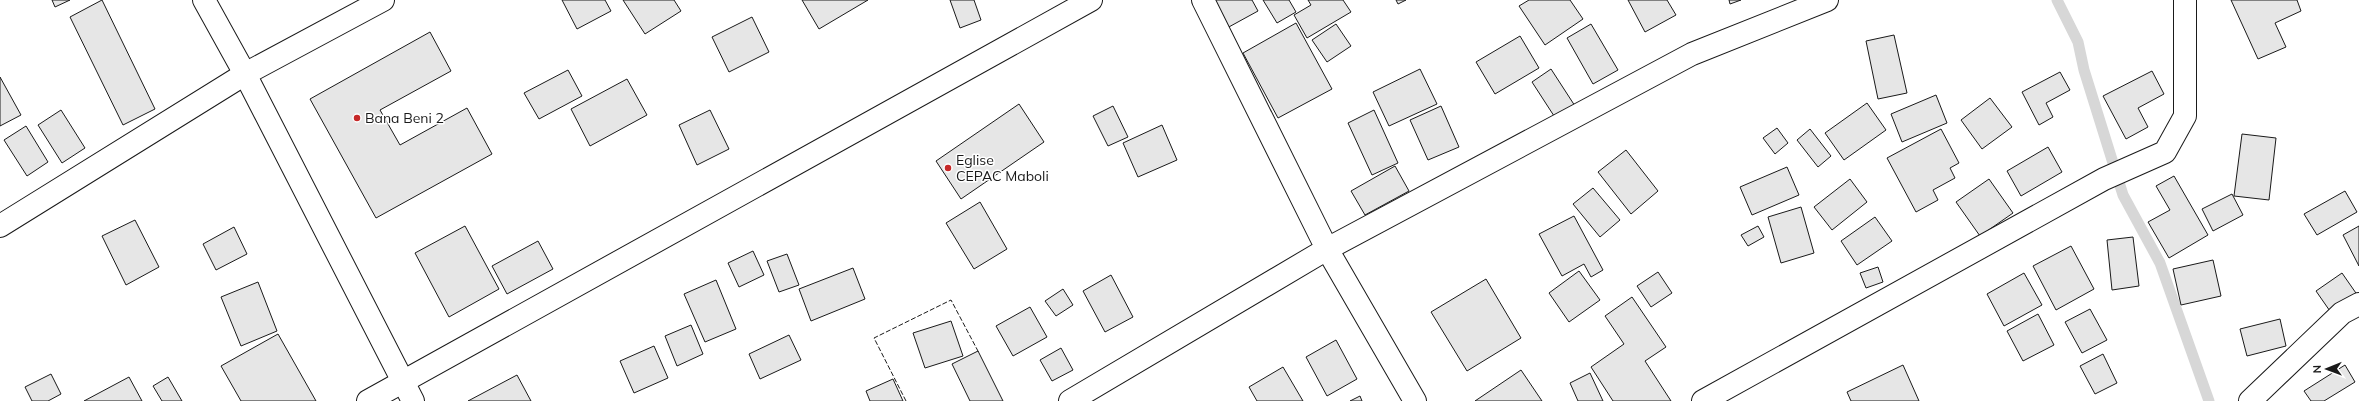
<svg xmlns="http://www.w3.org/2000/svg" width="2359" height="401" viewBox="0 0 2359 401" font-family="Mulish,sans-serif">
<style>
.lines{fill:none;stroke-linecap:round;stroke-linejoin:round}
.stream{stroke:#d7d7d7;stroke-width:11}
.building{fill:#e6e6e6;stroke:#1a1a1a}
.street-casing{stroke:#1a1a1a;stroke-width:24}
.highway-casing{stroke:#1a1a1a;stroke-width:24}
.street{stroke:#fff;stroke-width:22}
.highway{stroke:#fff;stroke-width:22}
.fence{stroke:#1a1a1a;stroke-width:1;stroke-dasharray:5 2;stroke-linecap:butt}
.poi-dot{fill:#c62828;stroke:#fff;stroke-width:1.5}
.labels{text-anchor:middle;stroke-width:3;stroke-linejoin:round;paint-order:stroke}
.poi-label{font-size:14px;fill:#1a1a1a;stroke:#fff;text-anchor:start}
</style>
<rect width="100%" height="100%" fill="#fff"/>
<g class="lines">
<!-- stream -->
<path class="stream" d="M 2057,0 L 2078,42 L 2084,70 L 2123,195 L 2160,263 L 2209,401"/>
</g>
<!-- building -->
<path class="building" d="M 52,0 L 70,0 L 55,7 Z
M 102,0 L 155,109 L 123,125 L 70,17 Z
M 562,0 L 605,0 L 611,11 L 577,29 Z
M 623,0 L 674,0 L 681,11 L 645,34 Z
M 802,0 L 868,0 L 819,29 Z
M 950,0 L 974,0 L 981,20 L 960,28 Z
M 1212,0 L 1252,0 L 1258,11 L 1227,28 Z
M 1263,0 L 1289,0 L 1296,12 L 1277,23 Z
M 1308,0 L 1343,0 L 1351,12 L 1307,38 L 1294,15 L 1311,5 Z
M 1396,0 L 1406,0 L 1398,4 Z
M 1529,0 L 1570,0 L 1583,19 L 1545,45 L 1519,6 Z
M 1628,0 L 1667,0 L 1676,15 L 1645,32 Z
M 1729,0 L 1741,0 L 1730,4 Z
M 2231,0 L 2297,0 L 2301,11 L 2275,23 L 2286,47 L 2258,59 Z
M 752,17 L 769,52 L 729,72 L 712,37 Z
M 1296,23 L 1332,89 L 1278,118 L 1243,53 Z
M 1336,24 L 1351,46 L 1327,62 L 1312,40 Z
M 1591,24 L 1618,70 L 1593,84 L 1567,38 Z
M 430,32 L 451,71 L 380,110 L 400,145 L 467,108 L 492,154 L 376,218 L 310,99 Z
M 1894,35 L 1907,93 L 1878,99 L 1866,41 Z
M 1520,36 L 1539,68 L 1495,94 L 1476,62 Z
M 1420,69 L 1437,104 L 1389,126 L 1373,92 Z
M 1551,69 L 1575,106 L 1556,119 L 1532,82 Z
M 568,70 L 582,96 L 539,119 L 524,93 Z
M 2152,71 L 2164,94 L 2138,108 L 2148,127 L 2126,139 L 2103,96 Z
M 2060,72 L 2070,90 L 2046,103 L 2053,117 L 2039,125 L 2022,92 Z
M 0,77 L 21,115 L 0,126 Z
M 627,79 L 647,115 L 590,146 L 571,109 Z
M 1936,95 L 1947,123 L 1902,142 L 1891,114 Z
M 1990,98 L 2012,127 L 1982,149 L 1961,120 Z
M 1867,103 L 1886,130 L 1844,160 L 1825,133 Z
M 1019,104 L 1044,142 L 961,199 L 936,161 Z
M 1113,106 L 1128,137 L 1108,146 L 1093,116 Z
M 1441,106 L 1459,147 L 1428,160 L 1410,120 Z
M 61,110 L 85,148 L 62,163 L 38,125 Z
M 710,110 L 729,149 L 697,165 L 679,125 Z
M 1374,110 L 1398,163 L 1372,175 L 1348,123 Z
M 1162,125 L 1177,160 L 1138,177 L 1123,143 Z
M 26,126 L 48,162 L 27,176 L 4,140 Z
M 1777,128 L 1788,143 L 1775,154 L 1763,138 Z
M 1810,129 L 1831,156 L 1818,167 L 1797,140 Z
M 1941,129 L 1959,163 L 1950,168 L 1955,178 L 1933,190 L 1938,200 L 1916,212 L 1887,158 Z
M 2242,134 L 2276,138 L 2269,200 L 2234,196 Z
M 2048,147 L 2062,172 L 2021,196 L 2007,171 Z
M 1626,150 L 1658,191 L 1631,214 L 1598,172 Z
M 1395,166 L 1409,191 L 1365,215 L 1351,191 Z
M 1787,167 L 1799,195 L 1752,215 L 1740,187 Z
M 2174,176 L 2208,235 L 2169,258 L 2148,222 L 2170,210 L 2156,186 Z
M 1850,179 L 1867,202 L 1832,230 L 1814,207 Z
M 1989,179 L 2013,213 L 1980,236 L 1956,202 Z
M 1593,188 L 1620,220 L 1600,237 L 1573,204 Z
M 2345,191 L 2357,212 L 2317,235 L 2304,214 Z
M 2232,194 L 2243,215 L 2213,231 L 2202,209 Z
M 980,202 L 1007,249 L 974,269 L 946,223 Z
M 1801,207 L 1814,253 L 1781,263 L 1768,217 Z
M 1574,216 L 1603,270 L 1591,277 L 1584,264 L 1562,276 L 1539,234 Z
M 1875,217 L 1892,241 L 1857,265 L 1841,241 Z
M 135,220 L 159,267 L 126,285 L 102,236 Z
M 465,226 L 499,289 L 449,317 L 415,253 Z
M 1758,226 L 1764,237 L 1748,246 L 1741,235 Z
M 2359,226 L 2359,266 L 2343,235 Z
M 234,227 L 247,254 L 216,270 L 203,244 Z
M 2133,237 L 2139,286 L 2112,290 L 2107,240 Z
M 538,241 L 553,269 L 507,294 L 492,266 Z
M 2071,246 L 2094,289 L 2056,310 L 2033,266 Z
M 753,251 L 764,275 L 739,287 L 728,263 Z
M 787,254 L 799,285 L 779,292 L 767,261 Z
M 2213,260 L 2221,296 L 2181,305 L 2173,269 Z
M 1878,267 L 1883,282 L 1866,288 L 1860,273 Z
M 853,268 L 865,299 L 811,321 L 799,289 Z
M 1579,271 L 1600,300 L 1569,322 L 1549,293 Z
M 1658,272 L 1672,293 L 1651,307 L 1637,286 Z
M 2024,273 L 2042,305 L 2004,326 L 1987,294 Z
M 2342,273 L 2358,296 L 2332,314 L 2316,291 Z
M 1111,275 L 1133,317 L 1105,332 L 1083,291 Z
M 1486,279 L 1521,338 L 1467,371 L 1431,312 Z
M 716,280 L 736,329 L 705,342 L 684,294 Z
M 258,282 L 277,331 L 241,346 L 221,297 Z
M 1063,289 L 1073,305 L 1056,316 L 1045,301 Z
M 1632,297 L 1666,347 L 1645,361 L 1671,401 L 1613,401 L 1591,367 L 1624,344 L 1605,316 Z
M 1030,307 L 1047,337 L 1013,356 L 996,326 Z
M 2090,309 L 2107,340 L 2082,353 L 2065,322 Z
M 2038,314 L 2054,345 L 2023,361 L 2007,331 Z
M 2280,319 L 2286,346 L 2247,356 L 2240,329 Z
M 951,321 L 963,356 L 925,368 L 913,333 Z
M 691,325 L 703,354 L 677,366 L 665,336 Z
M 278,334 L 316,401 L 241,401 L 221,366 Z
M 789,335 L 801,360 L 760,379 L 749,354 Z
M 1336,340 L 1357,379 L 1327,396 L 1306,357 Z
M 654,346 L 668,378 L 634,393 L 620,361 Z
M 1061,348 L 1073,370 L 1052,381 L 1040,360 Z
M 978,351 L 1003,401 L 970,401 L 952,364 Z
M 2103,354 L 2117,383 L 2095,394 L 2080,366 Z
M 1903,365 L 1919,401 L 1851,401 L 1847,392 Z
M 2345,365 L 2355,382 L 2324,401 L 2311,401 L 2304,391 Z
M 1283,367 L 1303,401 L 1257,401 L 1249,387 Z
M 1521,370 L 1542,401 L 1475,401 Z
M 1590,373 L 1603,401 L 1578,401 L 1570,383 Z
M 51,374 L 61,394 L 48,401 L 32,401 L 25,387 Z
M 517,375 L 531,401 L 468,401 Z
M 129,377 L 142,401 L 84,401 Z
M 168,377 L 182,401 L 162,401 L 153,386 Z
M 893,379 L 903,401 L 870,401 L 866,391 Z
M 1360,396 L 1362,401 L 1350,401 Z"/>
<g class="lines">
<!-- street casing -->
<g class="street-casing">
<path id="street" d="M 1203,0 L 1327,249 L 1415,401
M 0,226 L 245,74 L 383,0
M 368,401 L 1091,0
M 1070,401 L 1327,249 L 1692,54 L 1827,0
M 1703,401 L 2104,179 L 2165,152 L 2185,116 L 2185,0
M 2250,401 L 2342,313 L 2359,304"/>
</g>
<!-- highway casing -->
<g class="highway-casing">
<path id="highway" d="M 204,0 L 245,74 L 413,401"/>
</g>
<!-- street -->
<use href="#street" class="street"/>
<!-- highway -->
<use href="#highway" class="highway"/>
<!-- fence -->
<path class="fence" d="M 906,401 L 874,338 L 951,300 L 979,353"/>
</g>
<!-- markers -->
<g class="poi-dot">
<circle cx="357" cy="118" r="4"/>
<circle cx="948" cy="168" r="4"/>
</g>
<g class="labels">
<!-- poi labels -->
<g class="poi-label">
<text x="365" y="123">Bana Beni 2</text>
<text x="956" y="165">Eglise<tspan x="956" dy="16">CEPAC Maboli</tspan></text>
</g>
</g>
<!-- north arrow -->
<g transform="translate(2327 369) rotate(269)" stroke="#ffffff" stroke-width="3" paint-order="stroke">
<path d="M0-3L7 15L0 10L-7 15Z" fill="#1a1a1a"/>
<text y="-6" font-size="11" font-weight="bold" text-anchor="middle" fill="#1a1a1a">N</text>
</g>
</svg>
